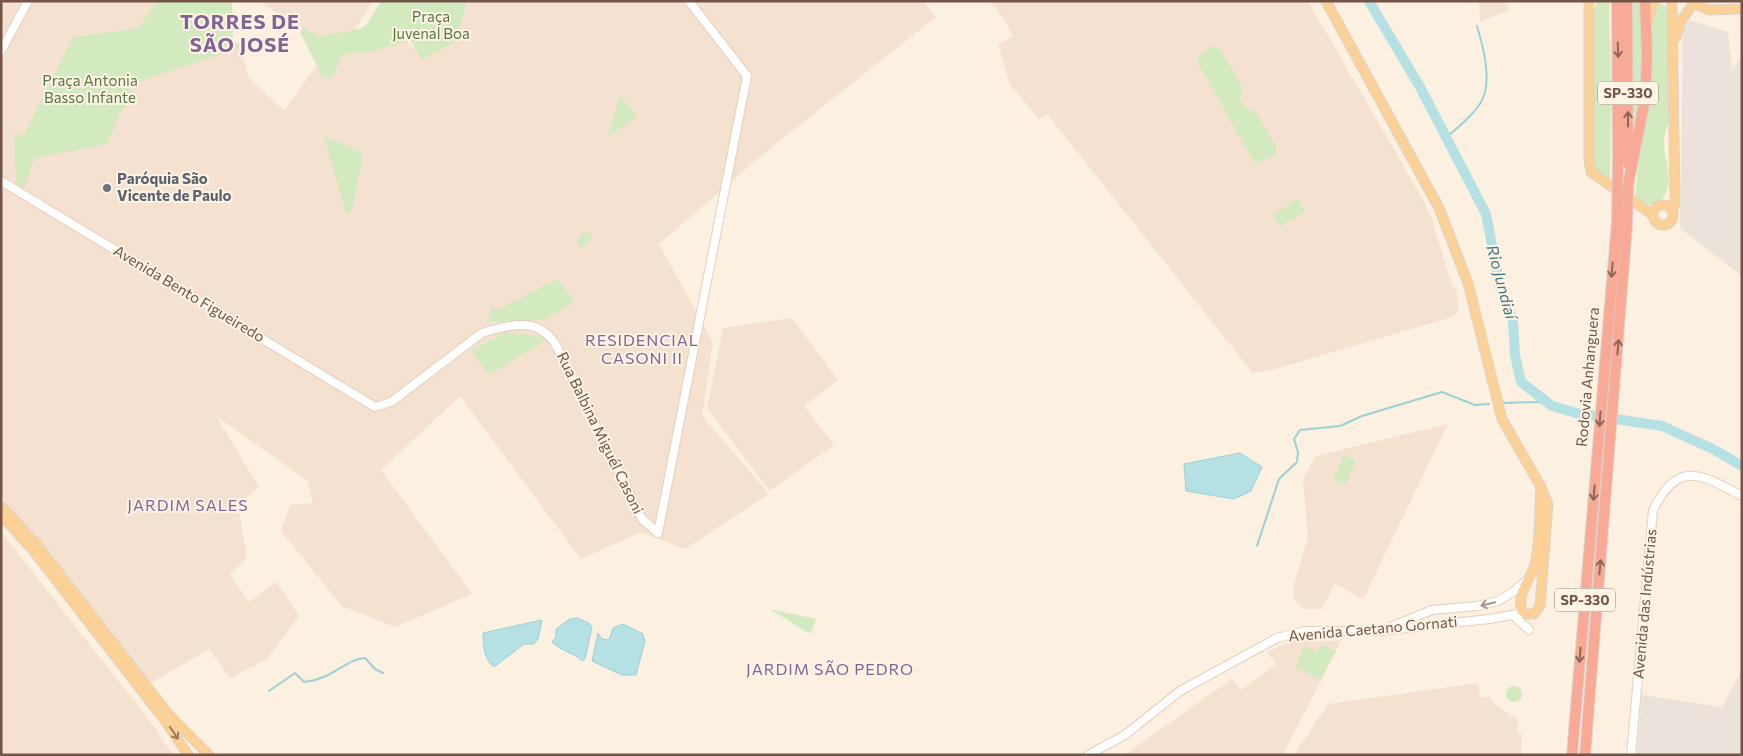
<svg xmlns="http://www.w3.org/2000/svg" width="1743" height="756" viewBox="0 0 1743 756" font-family="Commissioner,sans-serif">
<style>
.residential{fill:#f4e1cf}
.industrial{fill:#ebe2dc}
.green{fill:#d3e9bf}
.water{fill:#b5e1e5;stroke:#9bd1d7}
.lines{fill:none;stroke-linecap:round;stroke-linejoin:round}
.stream{stroke:#9bd1d7;stroke-width:2}
.river{stroke:#b5e1e5;stroke-width:10}
.secondary-casing{stroke:#e7cebc;stroke-width:10}
.primary-casing{stroke:#dbd3cf;stroke-width:11}
.highway-casing{stroke:#dbd3cf;stroke-width:12}
.secondary{stroke:#fff;stroke-width:8}
.primary{stroke:#fcd197;stroke-width:9}
.highway{stroke:#f8aa96;stroke-width:10}
.highway-bridge-casing{stroke:#dbd3cf;stroke-width:12;stroke-linecap:butt}
.highway-bridge{stroke:#f8aa96;stroke-width:10}
.oneway{stroke:#8e6557}
.oneway2{stroke:#ab9891}
.oneway3{stroke:#9c7a5f}
.worship-dot{fill:#6b7280;stroke:#fff4e6;stroke-width:2}
.labels{text-anchor:middle;stroke-width:4;stroke-linejoin:round;paint-order:stroke}
.shield{fill:#fff4e6;stroke:#9d8477;stroke-width:1}
.shield-label{font-size:14px;font-weight:bold;fill:#735447}
.park-label{font-size:15px;fill:#547940;stroke:#fff4e6}
.worship-label{font-size:15px;font-weight:bold;fill:#5b616d;stroke:#fff4e6;text-anchor:start}
.street-label{font-size:15px;fill:#735447;stroke:#fff4e6}
.water-label{font-size:16px;font-style:italic;fill:#3f7980;stroke:#fff4e6}
.neighbourhood-label{font-size:16px;letter-spacing:1px;fill:#826397;stroke:#fff4e6}
.district-label{font-size:20px;font-weight:bold;letter-spacing:1px;fill:#826397;stroke:#fff4e6}
</style>
<rect width="100%" height="100%" fill="#fcf0e0"/>
<!-- residential -->
<path class="residential" d="M 1,1 L 157,1 L 138,28 L 73,37 L 128,84 L 240,41 L 248,77 L 284,111 L 327,51 L 401,35 L 421,56 L 462,1 L 923,1 L 936,17 L 763,154 L 659,244 L 713,343 L 702,416 L 769,494 L 685,549 L 641,532 L 581,559 L 460,396 L 381,470 L 472,594 L 395,627 L 342,606 L 281,531 L 290,505 L 313,503 L 307,480 L 216,416 L 259,487 L 238,505 L 247,558 L 230,574 L 249,602 L 276,582 L 299,616 L 267,659 L 230,678 L 209,649 L 149,684 L 54,568 L 1,497 Z
M 258,1 L 373,1 L 355,29 L 316,38 Z
M 989,1 L 1308,1 L 1423,200 L 1432,220 L 1453,288 L 1456,287 L 1459,309 L 1457,314 L 1452,317 L 1265,372 L 1252,372 L 1048,115 L 1039,119 L 1010,84 L 998,44 L 1013,36 L 1002,16 Z
M 1479,1 L 1507,1 L 1509,10 L 1480,22 Z
M 792,318 L 838,380 L 804,406 L 834,445 L 770,491 L 707,408 L 723,328 Z
M 1448,424 L 1363,599 L 1335,584 L 1321,609 L 1303,609 L 1293,597 L 1294,585 L 1308,537 L 1303,478 L 1316,456 Z
M 1,532 L 149,720 L 173,755 L 1,755 Z
M 1294,640 L 1341,641 L 1283,755 L 1124,755 L 1232,679 L 1241,690 L 1276,665 L 1267,652 Z
M 1478,683 L 1480,697 L 1490,697 L 1491,701 L 1518,720 L 1518,733 L 1522,734 L 1521,755 L 1294,755 L 1328,704 Z"/>
<!-- industrial -->
<path class="industrial" d="M 1689,20 L 1728,32 L 1732,69 L 1742,57 L 1742,276 L 1680,228 L 1683,31 Z
M 1742,670 L 1742,755 L 1637,755 L 1642,695 L 1722,707 Z"/>
<!-- green -->
<path class="green" d="M 157,1 L 232,1 L 233,40 L 240,48 L 135,83 L 130,91 L 133,93 L 119,115 L 107,144 L 34,158 L 22,195 L 16,191 L 14,135 L 24,135 L 73,37 L 138,28 Z
M 381,1 L 467,1 L 455,42 L 422,60 L 410,40 L 367,53 L 346,53 L 340,57 L 333,77 L 323,78 L 300,32 L 304,27 L 319,37 L 362,28 L 367,24 Z
M 1597,1 L 1609,1 L 1611,86 L 1610,182 L 1595,170 L 1593,161 L 1593,15 Z
M 1632,1 L 1642,1 C 1642,44 1645,87 1634,129 Z
M 1661,3 L 1668,9 L 1669,14 L 1668,124 C 1665,131 1663,139 1664,147 C 1666,162 1676,192 1658,202 C 1650,206 1643,205 1635,202 L 1650,22 L 1655,6 Z
M 1212,47 L 1217,47 L 1221,50 L 1243,89 L 1239,97 L 1242,105 L 1249,109 L 1254,109 L 1276,147 L 1276,154 L 1257,163 L 1253,160 L 1198,63 L 1198,56 Z
M 620,96 L 637,117 L 607,137 Z
M 324,136 L 363,153 L 352,212 L 346,213 Z
M 1298,199 L 1305,212 L 1280,226 L 1273,214 Z
M 584,231 L 591,233 L 592,239 L 579,249 L 577,242 Z
M 558,279 L 574,302 L 544,320 L 486,322 L 491,312 L 490,305 L 498,310 Z
M 506,332 L 549,338 L 489,375 L 471,351 Z
M 1344,455 L 1356,461 L 1345,485 L 1333,479 Z
M 770,609 L 816,619 L 811,633 L 806,632 Z
M 1321,644 L 1336,651 L 1320,680 L 1295,667 L 1305,646 L 1317,653 Z
M1506 694a8 8 0 1 1 16 0a8 8 0 1 1-16 0Z"/>
<!-- water -->
<path class="water" d="M 1240,453 L 1262,467 L 1251,491 L 1234,499 L 1186,491 L 1184,464 Z
M 577,618 L 589,623 L 592,627 L 585,659 L 582,661 C 573,652 562,652 552,642 L 556,637 L 556,629 L 570,619 Z
M 542,620 L 538,639 L 534,644 L 524,644 L 494,667 C 484,660 483,645 483,633 Z
M 623,624 L 643,634 L 645,641 L 636,675 L 622,675 L 592,661 L 598,633 L 602,639 L 609,640 L 613,628 Z"/>
<g class="lines">
<!-- stream -->
<path class="stream" d="M 1467,1 L 1467,2
M 1446,138 C 1458,127 1473,116 1481,102 C 1493,82 1483,46 1477,26
M 1502,403 L 1538,402 L 1552,406
M 1257,546 L 1279,479 L 1297,462 L 1298,452 L 1294,439 L 1300,430 L 1340,426 L 1362,416 L 1442,392 L 1475,405 L 1489,404
M 269,691 L 295,673 L 304,682 C 331,680 346,659 365,658 L 375,669 L 383,673"/>
<!-- river -->
<path class="river" d="M 1369,1 L 1420,87 L 1486,214 L 1500,287 L 1513,321 L 1515,355 L 1521,382 L 1552,406 L 1576,413 L 1662,426 L 1713,449 L 1742,466"/>
<!-- secondary casing -->
<g class="secondary-casing">
<path id="secondary" d="M 1,51 L 28,1
M 1,181 L 375,407 L 391,402 L 482,333 C 511,324 540,316 557,347 L 642,519 L 658,533 L 747,76 L 689,1
M 1513,615 L 1529,630
M 1388,628 L 1432,610 L 1477,606 L 1498,601 L 1513,592 L 1527,580
M 1088,755 L 1125,735 L 1180,691 L 1277,638 L 1305,631 L 1381,631 L 1489,619 L 1523,613
M 1631,755 L 1653,510 C 1679,459 1700,474 1742,496"/>
</g>
<!-- primary casing -->
<g class="primary-casing">
<path id="primary" d="M 1326,1 L 1439,208 L 1468,283 L 1502,419 L 1541,487 L 1548,504 L 1540,606 L 1534,614 L 1526,614 L 1522,611 C 1516,593 1531,580 1535,564 C 1541,540 1539,511 1541,487
M 1589,1 L 1589,159 L 1591,172 L 1653,215
M 1672,2 L 1675,204 L 1673,210
M 1695,4 L 1709,10 L 1742,9
M 1648,19 L 1654,1
M 1676,37 L 1681,21 L 1691,7
M1653 215a10 10 0 1 1 20 0a10 10 0 1 1-20 0Z
M 1,506 L 37,545 L 169,715 L 209,755
M 1,515 L 32,549 L 166,722 L 188,755"/>
</g>
<!-- highway casing -->
<g class="highway-casing">
<path id="highway" d="M 1617,1 L 1618,162
M 1627,1 L 1628,164
M 1628,185 L 1645,99 L 1647,56 L 1645,1
M 1572,755 L 1617,222
M 1585,755 L 1627,224"/>
</g>
<!-- secondary -->
<use href="#secondary" class="secondary"/>
<!-- primary -->
<use href="#primary" class="primary"/>
<!-- highway -->
<use href="#highway" class="highway"/>
<!-- highway-bridge casing -->
<g class="highway-bridge-casing">
<path id="highway-bridge" d="M 1617,222 L 1618,162
M 1627,224 L 1628,185"/>
</g>
<!-- highway-bridge -->
<use href="#highway-bridge" class="highway-bridge"/>
</g>
<!-- one-way arrows -->
<defs><path id="oneway-shaft" d="M-6 0H5M1.5-3L5.5 0L1.5 3" fill="none" stroke-width="1.6" stroke-linecap="round" stroke-linejoin="round" transform="scale(1.25)"/></defs>
<g class="oneway">
<use href="#oneway-shaft" transform="translate(1618 50) rotate(88)"/>
<use href="#oneway-shaft" transform="translate(1628 119) rotate(-90)"/>
<use href="#oneway-shaft" transform="translate(1612 270) rotate(95)"/>
<use href="#oneway-shaft" transform="translate(1618 347) rotate(-85)"/>
<use href="#oneway-shaft" transform="translate(1600 419) rotate(94)"/>
<use href="#oneway-shaft" transform="translate(1594 493) rotate(95)"/>
<use href="#oneway-shaft" transform="translate(1600 567) rotate(-85)"/>
<use href="#oneway-shaft" transform="translate(1580 655) rotate(95)"/>
</g>
<use class="oneway2" href="#oneway-shaft" transform="translate(1488 604) rotate(167)"/>
<use class="oneway3" href="#oneway-shaft" transform="translate(174 733) rotate(56)"/>
<!-- markers -->
<circle class="worship-dot" cx="107" cy="188" r="5"/>
<g class="labels">
<!-- shield labels -->
<g class="shield">
<rect x="1598" y="81.5" width="60" height="23" rx="4"/>
<rect x="1555" y="588.5" width="60" height="23" rx="4"/>
</g>
<g class="shield-label">
<text x="1628" y="98">SP-330</text>
<text x="1585" y="605">SP-330</text>
</g>
<!-- park labels -->
<g class="park-label">
<text x="431" y="22">Praça<tspan x="431" dy="17">Juvenal Boa</tspan></text>
<text x="90" y="86">Praça Antonia<tspan x="90" dy="17">Basso Infante</tspan></text>
</g>
<!-- worship labels -->
<g class="worship-label">
<text x="117" y="184">Paróquia São<tspan x="117" dy="17">Vicente de Paulo</tspan></text>
</g>
<!-- street labels -->
<g class="street-label">
<text transform="translate(189 294) rotate(31)" y="5">Avenida Bento Figueiredo</text>
<text transform="translate(1588 377) rotate(-85)" y="5">Rodovia Anhanguera</text>
<text transform="translate(600 433) rotate(64)" y="5">Rua Balbina Miguél Casoni</text>
<text transform="translate(1645 604) rotate(-85)" y="5">Avenida das Indústrias</text>
<text transform="translate(1373 629) rotate(-5)" y="5">Avenida Caetano Gornati</text>
</g>
<!-- water labels -->
<g class="water-label">
<text transform="translate(1502 282) rotate(75)" y="6">Rio Jundiaí</text>
</g>
<!-- neighbourhood labels -->
<g class="neighbourhood-label">
<text x="642" y="346">RESIDENCIAL<tspan x="642" dy="18">CASONI II</tspan></text>
<text x="188" y="511">JARDIM SALES</text>
<text x="830" y="675">JARDIM SÃO PEDRO</text>
</g>
<!-- district labels -->
<g class="district-label">
<text x="240" y="29">TORRES DE<tspan x="240" dy="23">SÃO JOSÉ</tspan></text>
</g>
</g>
<!-- border -->
<rect width="1743" height="756" fill="none" stroke="#735447" stroke-width="5"/>
</svg>
